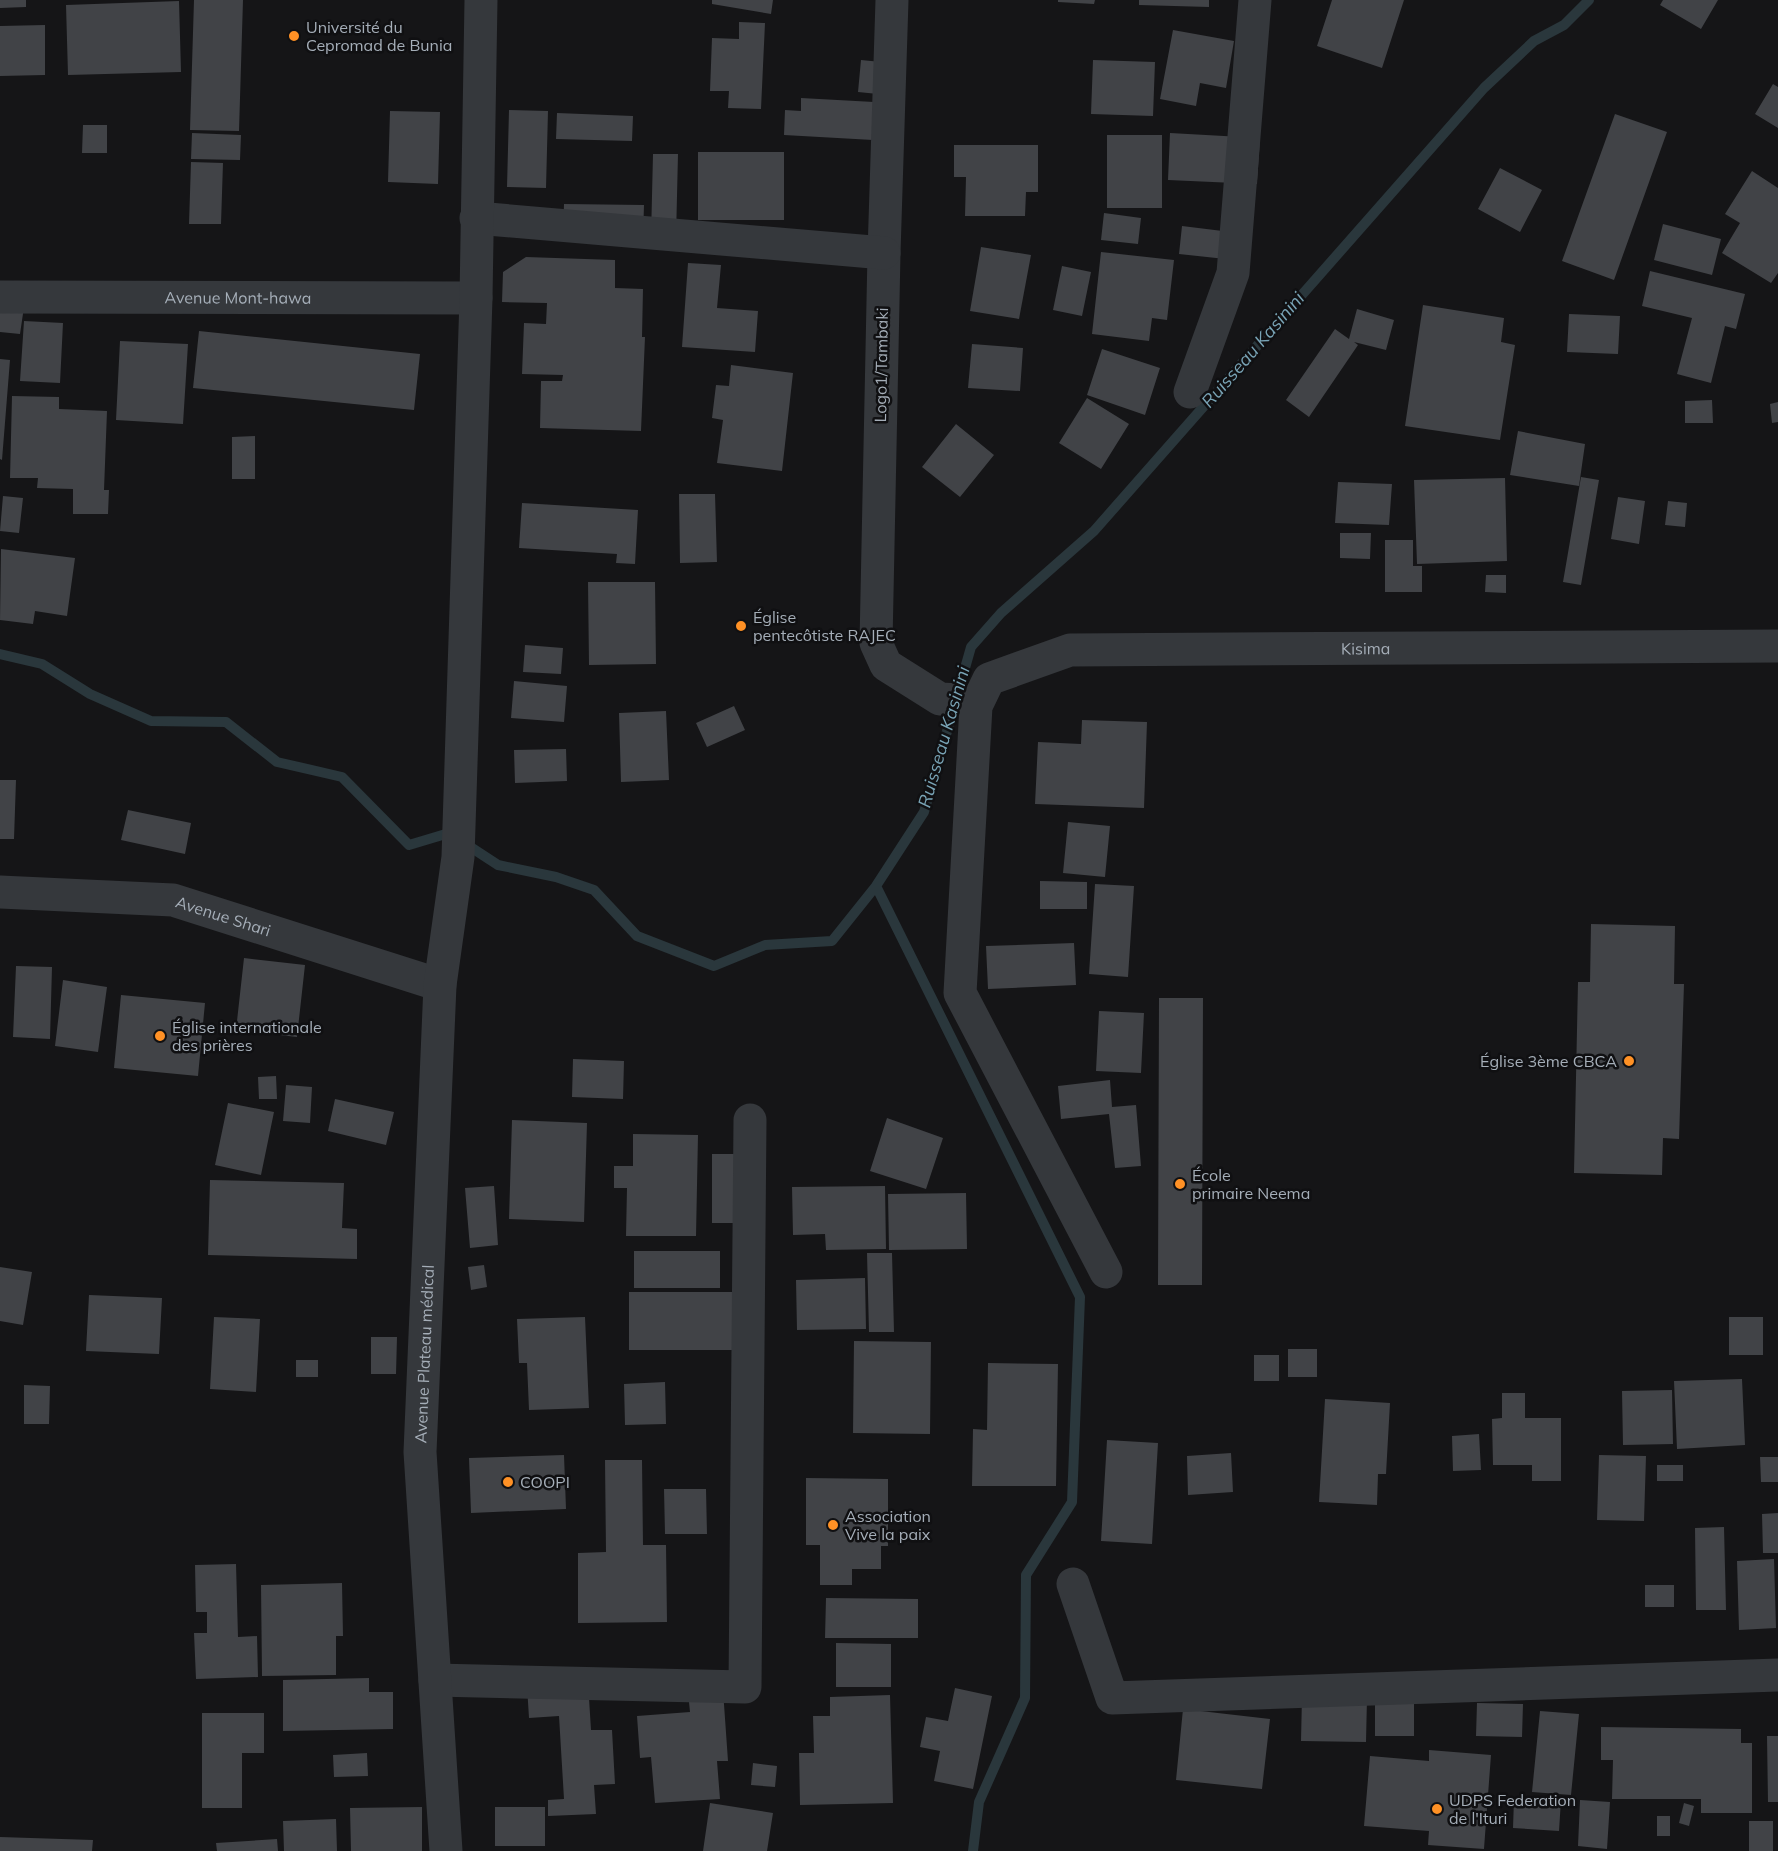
<svg xmlns="http://www.w3.org/2000/svg" width="1778" height="1851" viewBox="0 0 1778 1851" font-family="Mulish,sans-serif">
<style>
.lines{fill:none;stroke-linecap:round;stroke-linejoin:round}
.stream{stroke:#2a373c;stroke-width:10}
.building{fill:#414347}
.minor{stroke:#35383c;stroke-width:33}
.poi-dot{fill:#ff9125;stroke:#101012;stroke-width:2}
.labels{text-anchor:middle;stroke-width:5;stroke-linejoin:round;paint-order:stroke}
.poi-label{font-size:16px;fill:#a5aeb8;stroke:#101012;text-anchor:start}
.street-label{font-size:16px;fill:#a5aeb8;stroke:#101012}
.water-label{font-size:18px;font-style:italic;fill:#79a4b6;stroke:#101012}
</style>
<rect width="100%" height="100%" fill="#151517"/>
<g class="lines">
<!-- stream -->
<path class="stream" d="M 0,654 L 42,664 L 90,694 L 151,721 L 226,722 L 277,762 L 342,777 L 409,845 L 449,833 L 498,865 L 556,877 L 594,890 L 637,936 L 714,966 L 765,945 L 832,941 L 876,886 L 924,812 L 971,647 L 1001,613 L 1094,531 L 1484,88 L 1534,41 L 1564,25 L 1589,0
M 876,886 L 1080,1297 L 1072,1502 L 1026,1575 L 1025,1698 L 979,1802 L 973,1851"/>
</g>
<!-- building -->
<path class="building" d="M 0,0 L 26,0 L 26,7 L 0,8 Z
M 194,0 L 243,0 L 239,131 L 190,130 Z
M 712,0 L 773,0 L 771,14 L 712,4 Z
M 1058,0 L 1095,0 L 1094,4 L 1058,2 Z
M 1139,0 L 1209,0 L 1209,7 L 1139,5 Z
M 1332,0 L 1404,0 L 1382,68 L 1317,46 Z
M 1663,0 L 1718,0 L 1701,29 L 1660,5 Z
M 179,1 L 181,72 L 68,75 L 66,5 Z
M 739,22 L 765,23 L 761,109 L 728,108 L 729,91 L 710,91 L 712,38 L 739,39 Z
M 45,25 L 45,75 L 0,76 L 0,26 Z
M 1173,30 L 1234,41 L 1226,88 L 1200,83 L 1196,106 L 1160,99 Z
M 861,60 L 881,62 L 878,94 L 858,92 Z
M 1093,60 L 1155,62 L 1153,116 L 1091,114 Z
M 1773,84 L 1778,87 L 1778,128 L 1755,114 Z
M 801,98 L 874,102 L 873,140 L 784,135 L 785,110 L 801,111 Z
M 509,110 L 548,111 L 546,188 L 507,187 Z
M 390,111 L 440,112 L 438,184 L 388,182 Z
M 557,113 L 633,116 L 632,141 L 556,139 Z
M 1615,114 L 1667,132 L 1614,280 L 1562,261 Z
M 83,125 L 107,125 L 107,153 L 82,153 Z
M 192,133 L 241,135 L 240,160 L 191,159 Z
M 1170,133 L 1260,138 L 1257,184 L 1168,180 Z
M 1107,135 L 1162,135 L 1162,208 L 1107,208 Z
M 954,145 L 1038,145 L 1038,192 L 1026,192 L 1025,216 L 965,216 L 966,177 L 954,177 Z
M 698,152 L 784,152 L 784,220 L 698,220 Z
M 653,154 L 678,154 L 676,238 L 651,237 Z
M 191,162 L 223,163 L 221,224 L 189,224 Z
M 1500,168 L 1542,190 L 1520,232 L 1478,209 Z
M 1752,171 L 1778,188 L 1778,273 L 1771,283 L 1722,253 L 1740,223 L 1725,214 Z
M 564,204 L 644,205 L 643,237 L 563,235 Z
M 1104,213 L 1141,218 L 1138,244 L 1101,240 Z
M 1663,224 L 1721,239 L 1712,275 L 1654,260 Z
M 1182,226 L 1247,234 L 1244,261 L 1179,254 Z
M 981,247 L 1031,255 L 1019,319 L 970,311 Z
M 1101,252 L 1174,260 L 1167,320 L 1152,318 L 1149,341 L 1092,334 Z
M 526,257 L 615,260 L 615,288 L 643,289 L 642,337 L 645,337 L 641,431 L 540,428 L 541,381 L 562,381 L 563,375 L 522,374 L 524,323 L 546,324 L 547,303 L 502,302 L 503,272 Z
M 688,263 L 721,265 L 717,308 L 758,311 L 755,352 L 682,347 Z
M 1062,266 L 1091,272 L 1082,316 L 1053,310 Z
M 1650,271 L 1745,294 L 1736,329 L 1725,326 L 1711,383 L 1677,374 L 1692,318 L 1642,306 Z
M 0,304 L 24,307 L 20,334 L 0,332 Z
M 1423,305 L 1504,318 L 1501,342 L 1515,345 L 1500,440 L 1405,426 Z
M 1357,309 L 1394,320 L 1386,350 L 1354,342 L 1358,345 L 1309,417 L 1286,400 L 1335,329 L 1349,339 Z
M 1569,314 L 1620,316 L 1618,354 L 1567,352 Z
M 24,321 L 63,323 L 60,383 L 20,381 Z
M 199,331 L 420,354 L 414,410 L 193,388 Z
M 120,341 L 188,344 L 183,424 L 116,420 Z
M 972,344 L 1023,348 L 1020,391 L 968,388 Z
M 1102,349 L 1160,368 L 1145,415 L 1087,395 Z
M 0,359 L 10,360 L 2,460 L 0,459 Z
M 731,365 L 793,373 L 782,471 L 717,463 L 723,420 L 712,418 L 716,385 L 729,386 Z
M 12,396 L 59,397 L 59,409 L 107,411 L 104,490 L 109,490 L 108,514 L 73,514 L 73,489 L 37,488 L 38,478 L 10,478 Z
M 1087,398 L 1129,424 L 1101,469 L 1059,443 Z
M 1712,400 L 1713,423 L 1685,423 L 1685,401 Z
M 1778,402 L 1778,422 L 1772,423 L 1770,404 Z
M 956,424 L 994,455 L 960,497 L 922,467 Z
M 1518,431 L 1585,444 L 1579,486 L 1510,475 Z
M 255,436 L 255,479 L 232,479 L 232,437 Z
M 1581,477 L 1599,480 L 1581,585 L 1563,582 Z
M 1505,478 L 1507,561 L 1417,564 L 1414,480 Z
M 1338,482 L 1392,484 L 1389,525 L 1335,523 Z
M 679,494 L 715,494 L 717,562 L 680,563 Z
M 3,496 L 23,498 L 19,533 L 0,531 Z
M 1618,497 L 1645,501 L 1639,544 L 1611,539 Z
M 1668,501 L 1687,503 L 1685,527 L 1665,525 Z
M 522,503 L 638,510 L 635,564 L 616,563 L 617,554 L 519,548 Z
M 1340,533 L 1371,533 L 1370,559 L 1340,558 Z
M 1385,540 L 1413,540 L 1413,566 L 1422,566 L 1422,592 L 1385,592 Z
M 1,549 L 75,558 L 67,616 L 35,611 L 33,624 L 0,620 Z
M 1486,575 L 1506,575 L 1506,593 L 1485,592 Z
M 588,582 L 655,582 L 656,664 L 589,665 Z
M 525,645 L 563,648 L 561,674 L 523,672 Z
M 514,681 L 567,686 L 564,722 L 511,718 Z
M 734,706 L 745,730 L 707,747 L 696,723 Z
M 666,711 L 669,780 L 621,782 L 619,713 Z
M 1082,720 L 1147,722 L 1144,808 L 1035,804 L 1038,742 L 1081,744 Z
M 566,749 L 567,781 L 515,783 L 514,750 Z
M 0,780 L 16,780 L 14,839 L 0,839 Z
M 128,810 L 191,823 L 185,854 L 121,840 Z
M 1068,822 L 1110,826 L 1105,877 L 1063,873 Z
M 1040,881 L 1087,882 L 1087,909 L 1040,909 Z
M 1095,884 L 1134,886 L 1128,977 L 1089,974 Z
M 1591,924 L 1675,926 L 1674,984 L 1684,984 L 1679,1139 L 1663,1138 L 1662,1175 L 1574,1173 L 1578,982 L 1590,982 Z
M 1074,943 L 1076,985 L 988,989 L 986,946 Z
M 244,958 L 305,965 L 297,1037 L 236,1030 Z
M 16,966 L 52,967 L 50,1039 L 13,1037 Z
M 63,980 L 107,987 L 98,1052 L 55,1046 Z
M 121,995 L 205,1003 L 198,1076 L 114,1068 Z
M 1159,998 L 1203,998 L 1202,1285 L 1158,1285 Z
M 1099,1011 L 1144,1013 L 1141,1073 L 1096,1071 Z
M 573,1059 L 624,1061 L 623,1099 L 572,1097 Z
M 276,1076 L 277,1099 L 259,1099 L 258,1077 Z
M 1110,1080 L 1112,1107 L 1136,1105 L 1141,1166 L 1115,1168 L 1109,1114 L 1061,1119 L 1058,1086 Z
M 286,1085 L 312,1087 L 310,1123 L 283,1121 Z
M 335,1099 L 394,1112 L 386,1145 L 328,1131 Z
M 228,1103 L 274,1112 L 261,1175 L 215,1165 Z
M 887,1118 L 943,1138 L 926,1189 L 870,1171 Z
M 512,1120 L 587,1123 L 584,1222 L 509,1219 Z
M 633,1134 L 698,1135 L 696,1236 L 626,1236 L 627,1188 L 614,1188 L 614,1166 L 633,1166 Z
M 712,1154 L 748,1154 L 748,1223 L 712,1223 Z
M 210,1180 L 344,1183 L 342,1228 L 357,1229 L 357,1259 L 208,1255 Z
M 494,1186 L 498,1245 L 470,1248 L 465,1188 Z
M 885,1186 L 886,1249 L 826,1250 L 825,1234 L 793,1235 L 792,1187 Z
M 966,1193 L 967,1249 L 889,1250 L 888,1194 Z
M 634,1251 L 720,1251 L 720,1288 L 634,1288 Z
M 867,1253 L 892,1253 L 894,1332 L 869,1332 Z
M 484,1265 L 487,1287 L 471,1290 L 468,1267 Z
M 0,1267 L 32,1272 L 23,1325 L 0,1321 Z
M 865,1278 L 866,1329 L 797,1330 L 796,1280 Z
M 629,1292 L 744,1292 L 744,1350 L 629,1350 Z
M 89,1295 L 162,1298 L 159,1354 L 86,1351 Z
M 214,1317 L 260,1319 L 256,1392 L 210,1389 Z
M 585,1317 L 589,1408 L 529,1410 L 527,1363 L 519,1363 L 517,1319 Z
M 1729,1317 L 1763,1317 L 1763,1355 L 1729,1355 Z
M 371,1337 L 397,1337 L 396,1374 L 371,1374 Z
M 854,1341 L 931,1342 L 930,1434 L 853,1433 Z
M 1288,1349 L 1317,1349 L 1317,1377 L 1288,1377 Z
M 1254,1355 L 1279,1355 L 1279,1381 L 1254,1381 Z
M 296,1360 L 318,1360 L 318,1377 L 296,1377 Z
M 988,1363 L 1058,1364 L 1056,1486 L 972,1486 L 973,1429 L 987,1430 Z
M 1742,1379 L 1745,1445 L 1677,1449 L 1674,1381 Z
M 665,1382 L 666,1424 L 625,1425 L 624,1384 Z
M 24,1385 L 50,1386 L 49,1424 L 24,1424 Z
M 1672,1390 L 1673,1444 L 1623,1445 L 1622,1391 Z
M 1502,1393 L 1525,1393 L 1525,1418 L 1561,1418 L 1561,1481 L 1532,1481 L 1532,1465 L 1493,1465 L 1492,1419 L 1502,1418 Z
M 1325,1399 L 1390,1403 L 1386,1474 L 1378,1474 L 1377,1505 L 1319,1502 Z
M 1479,1434 L 1481,1470 L 1453,1471 L 1452,1436 Z
M 1107,1440 L 1158,1443 L 1152,1544 L 1101,1541 Z
M 1231,1453 L 1233,1492 L 1188,1495 L 1187,1456 Z
M 564,1455 L 566,1509 L 471,1513 L 469,1458 Z
M 1599,1455 L 1646,1456 L 1644,1521 L 1597,1520 Z
M 1760,1457 L 1778,1457 L 1778,1482 L 1761,1482 Z
M 605,1460 L 642,1460 L 643,1545 L 666,1545 L 667,1622 L 578,1623 L 578,1553 L 606,1552 Z
M 1657,1465 L 1683,1465 L 1683,1481 L 1657,1481 Z
M 806,1478 L 888,1479 L 888,1546 L 881,1546 L 881,1569 L 852,1569 L 852,1585 L 820,1585 L 820,1545 L 806,1545 Z
M 664,1489 L 706,1489 L 707,1534 L 665,1534 Z
M 1778,1513 L 1778,1553 L 1763,1553 L 1762,1514 Z
M 1724,1527 L 1726,1610 L 1696,1610 L 1695,1528 Z
M 1774,1559 L 1776,1628 L 1739,1630 L 1737,1561 Z
M 236,1564 L 238,1637 L 257,1636 L 258,1677 L 196,1679 L 194,1633 L 207,1633 L 207,1612 L 196,1612 L 195,1565 Z
M 342,1583 L 343,1636 L 336,1636 L 336,1675 L 262,1676 L 261,1585 Z
M 1645,1585 L 1674,1585 L 1674,1607 L 1645,1607 Z
M 826,1598 L 918,1599 L 918,1638 L 825,1638 Z
M 836,1643 L 891,1644 L 891,1687 L 836,1687 Z
M 369,1678 L 369,1692 L 393,1692 L 393,1729 L 283,1731 L 283,1680 Z
M 588,1682 L 591,1730 L 612,1730 L 615,1784 L 594,1785 L 596,1814 L 548,1816 L 548,1800 L 564,1799 L 559,1716 L 529,1718 L 527,1686 Z
M 955,1688 L 992,1696 L 973,1789 L 934,1781 L 940,1751 L 920,1747 L 926,1717 L 948,1721 Z
M 723,1690 L 728,1761 L 717,1761 L 720,1799 L 655,1803 L 651,1757 L 640,1758 L 637,1716 L 690,1712 L 688,1692 Z
M 890,1695 L 893,1803 L 800,1805 L 799,1753 L 814,1753 L 813,1716 L 830,1716 L 830,1697 Z
M 1302,1696 L 1367,1698 L 1366,1742 L 1301,1741 Z
M 1375,1703 L 1414,1703 L 1414,1736 L 1375,1736 Z
M 1477,1703 L 1523,1704 L 1522,1737 L 1476,1736 Z
M 1183,1709 L 1270,1719 L 1262,1789 L 1176,1780 Z
M 1540,1711 L 1579,1714 L 1571,1795 L 1532,1792 Z
M 202,1713 L 264,1713 L 264,1753 L 242,1753 L 242,1808 L 202,1808 Z
M 1601,1727 L 1741,1729 L 1741,1743 L 1752,1743 L 1752,1813 L 1701,1813 L 1701,1799 L 1612,1799 L 1613,1760 L 1601,1760 Z
M 1767,1736 L 1778,1736 L 1778,1802 L 1768,1802 Z
M 1429,1750 L 1491,1755 L 1484,1849 L 1428,1845 L 1429,1831 L 1364,1826 L 1370,1756 L 1429,1761 Z
M 367,1753 L 368,1776 L 334,1777 L 333,1755 Z
M 753,1763 L 777,1766 L 775,1787 L 751,1785 Z
M 1514,1799 L 1561,1800 L 1559,1831 L 1513,1828 Z
M 1580,1800 L 1610,1802 L 1607,1849 L 1578,1846 Z
M 710,1803 L 773,1813 L 767,1851 L 703,1851 Z
M 1684,1803 L 1694,1806 L 1689,1826 L 1679,1823 Z
M 422,1807 L 422,1851 L 351,1851 L 350,1808 Z
M 495,1807 L 545,1807 L 545,1846 L 495,1846 Z
M 1657,1816 L 1670,1816 L 1670,1836 L 1657,1836 Z
M 336,1819 L 337,1851 L 284,1851 L 283,1821 Z
M 1749,1821 L 1773,1821 L 1773,1851 L 1749,1851 Z
M 0,1837 L 93,1840 L 92,1851 L 0,1851 Z
M 277,1839 L 278,1851 L 217,1851 L 216,1843 Z"/>
<g class="lines">
<!-- minor -->
<g class="minor">
<path d="M 892,0 L 884,253 L 876,643 L 886,665 L 940,699 L 960,700 L 976,706"/>
<path d="M 476,218 L 884,253"/>
<path id="s1" d="M 0,297 L 476,298"/>
<path d="M 1190,392 L 1233,273 L 1255,0"/>
<path id="s2" d="M 0,892 L 173,900 L 440,985"/>
<path id="s3" d="M 1106,1272 L 960,993 L 976,706 L 989,679 L 1070,650 L 1778,646"/>
<path d="M 1073,1584 L 1112,1698 L 1778,1675"/>
<path d="M 435,1680 L 745,1687 L 750,1120"/>
<path id="s4" d="M 446,1851 L 420,1452 L 440,985 L 458,857 L 476,298 L 481,0"/>
</g>
</g>
<!-- markers -->
<g class="poi-dot">
<circle cx="294" cy="36" r="6"/>
<circle cx="741" cy="626" r="6"/>
<circle cx="160" cy="1036" r="6"/>
<circle cx="1629" cy="1061" r="6"/>
<circle cx="1180" cy="1184" r="6"/>
<circle cx="508" cy="1482" r="6"/>
<circle cx="833" cy="1525" r="6"/>
<circle cx="1437" cy="1809" r="6"/>
</g>
<g class="labels">
<!-- poi labels -->
<g class="poi-label">
<text x="306" y="33">Université du<tspan x="306" dy="18">Cepromad de Bunia</tspan></text>
<text x="753" y="623">Église<tspan x="753" dy="18">pentecôtiste RAJEC</tspan></text>
<text x="172" y="1033">Église internationale<tspan x="172" dy="18">des prières</tspan></text>
<text x="1617" y="1067" text-anchor="end">Église 3ème CBCA</text>
<text x="1192" y="1181">École<tspan x="1192" dy="18">primaire Neema</tspan></text>
<text x="520" y="1488">COOPI</text>
<text x="845" y="1522">Association<tspan x="845" dy="18">Vive la paix</tspan></text>
<text x="1449" y="1806">UDPS Federation<tspan x="1449" dy="18">de l'Ituri</tspan></text>
</g>
<!-- street labels -->
<g class="street-label">
<text dy="6" stroke="none"><textPath href="#s1" startOffset="238">Avenue Mont-hawa</textPath></text>
<text transform="translate(881 365) rotate(-89)" y="6">Logo1/Tambaki</text>
<text dy="6" stroke="none"><textPath href="#s3" startOffset="1014">Kisima</textPath></text>
<text dy="6" stroke="none"><textPath href="#s2" startOffset="226">Avenue Shari</textPath></text>
<text dy="6" stroke="none"><textPath href="#s4" startOffset="498">Avenue Plateau médical</textPath></text>
</g>
<!-- water labels -->
<g class="water-label">
<text transform="translate(1253 350) rotate(-49)" y="6">Ruisseau Kasinini</text>
<text transform="translate(944 737) rotate(-74)" y="6">Ruisseau Kasinini</text>
</g>
</g>
</svg>
